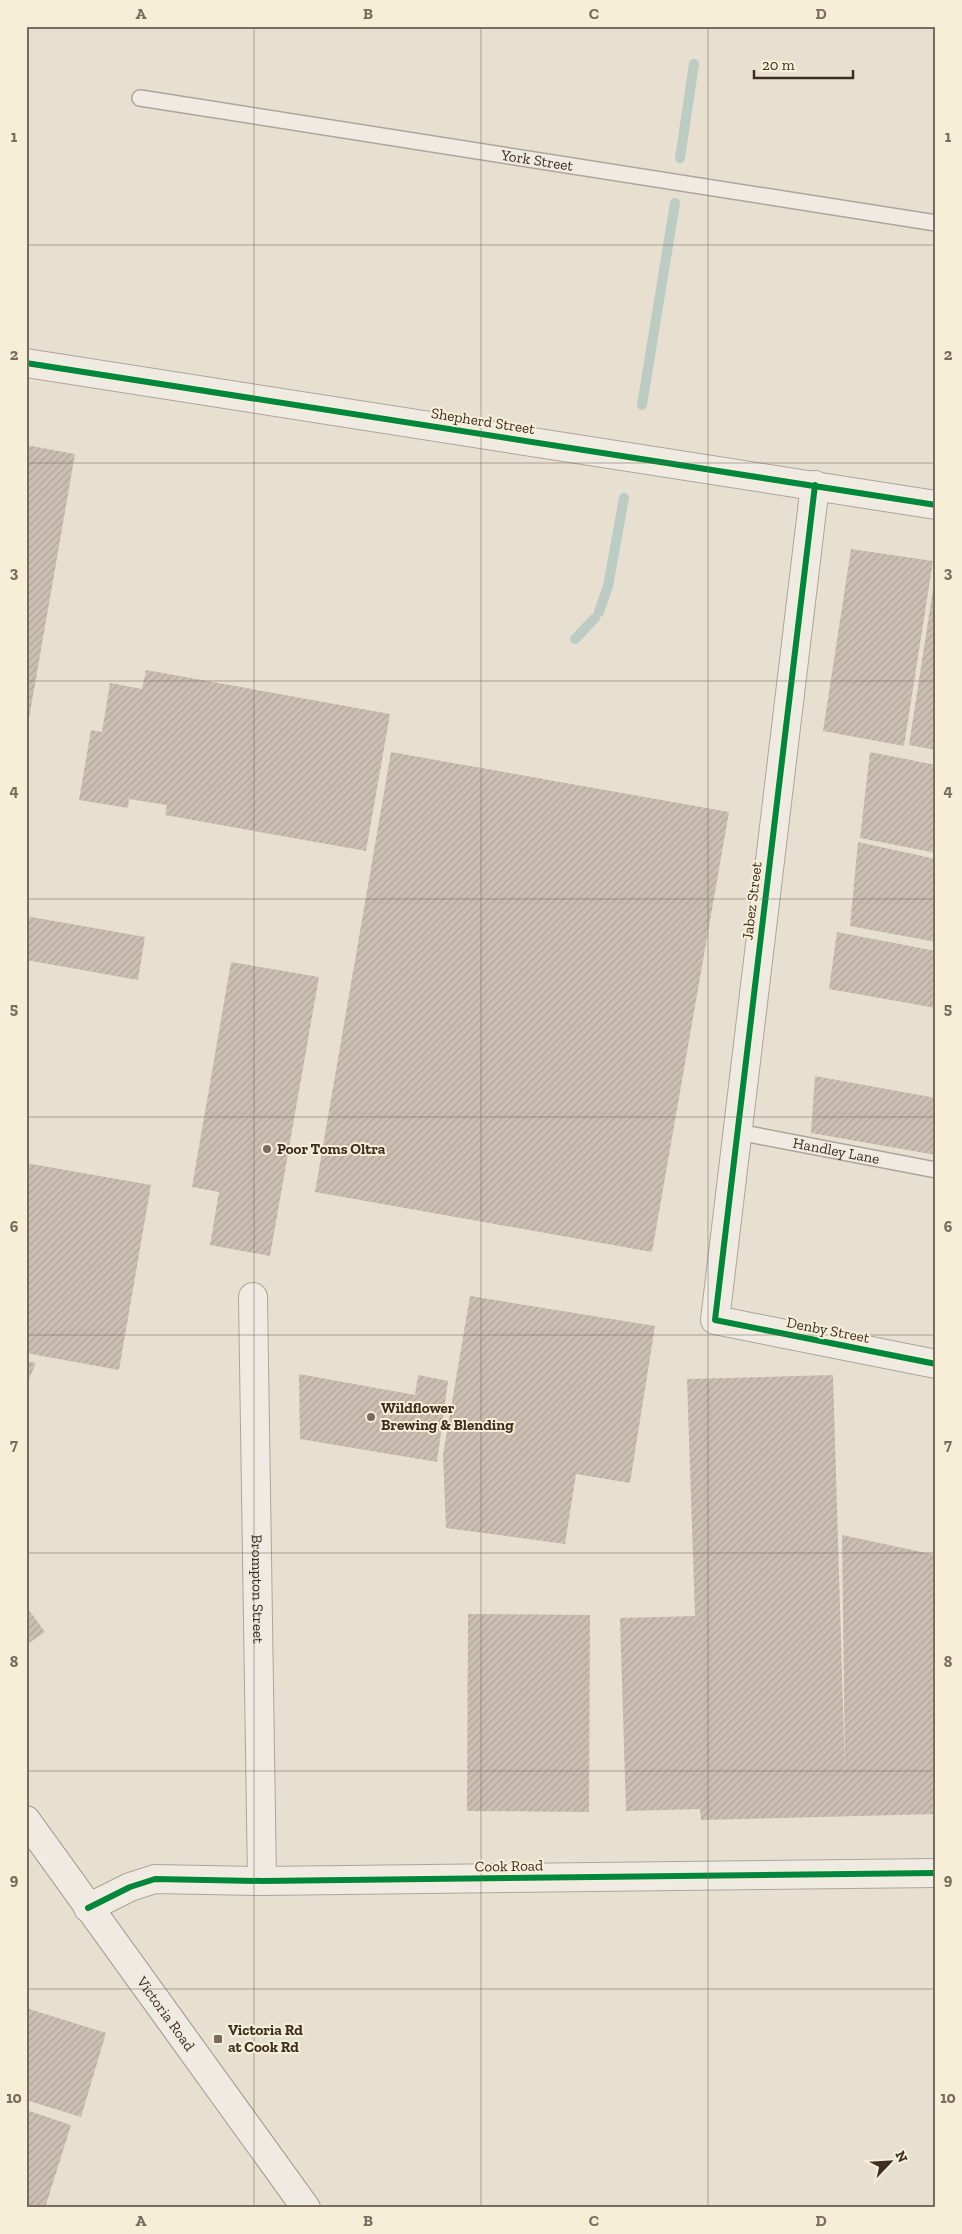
<svg xmlns="http://www.w3.org/2000/svg" width="962" height="2234" viewBox="0 0 962 2234" font-family="'Zilla Slab',serif">
<style>
.lines{fill:none;stroke-linecap:round;stroke-linejoin:round}
.stream{stroke:#bcccc2;stroke-width:10}
.building{fill:url(#building-hatch)}
.service-casing{stroke:#ada599;stroke-width:18}
.minor-casing{stroke:#ada599;stroke-width:30}
.secondary-casing{stroke:#9c958a;stroke-width:30}
.service{stroke:#efebe3;stroke-width:15}
.minor{stroke:#efebe3;stroke-width:28}
.secondary{stroke:#efebe3;stroke-width:28}
.cycleway-casing{stroke:#f7eed8;stroke-width:9}
.cycleway{stroke:#00873e;stroke-width:6}
.grid{fill:none;stroke:#786c5e;stroke-width:1;stroke-opacity:0.55}
.poi-dot{fill:#786c5e;stroke:#f7eed8;stroke-width:2}
.labels{text-anchor:middle;stroke-width:4;stroke-linejoin:round;paint-order:stroke}
.street-label{font-size:15px;fill:#3d2e20;stroke:#f7eed8}
.poi-label{font-size:15px;font-weight:bold;fill:#3d2e20;stroke:#f7eed8;text-anchor:start}
.neatline{fill:none;stroke:#786c5e;stroke-width:2}
.grid-label{font-size:16px;text-anchor:middle;font-weight:bold;fill:#786c5e}
</style>
<defs>
<pattern id="building-hatch" width="6" height="6" patternUnits="userSpaceOnUse" patternTransform="scale(1.25)"><rect width="6" height="6" fill="#cbbfb2"/><path d="M-1 1l2-2M0 6l6-6M5 7l2-2" fill="none" stroke="#afa499"/></pattern>
</defs>
<rect width="100%" height="100%" fill="#e7e0d1"/>
<g class="lines">
<!-- stream -->
<path class="stream" d="M 680,158 L 694,64
M 642,405 L 675,203
M 599,612 L 608,586 L 624,498
M 575,639 L 595,618"/>
</g>
<!-- building -->
<path class="building" d="M 26,445 L 75,454 L 27,730 L 26,730 Z
M 851,549 L 933,561 L 904,746 L 823,731 Z
M 935,576 L 936,576 L 936,750 L 909,745 Z
M 146,670 L 390,714 L 366,851 L 165,815 L 167,805 L 129,799 L 128,808 L 79,800 L 91,730 L 102,732 L 110,683 L 142,689 Z
M 391,752 L 729,812 L 652,1252 L 315,1192 Z
M 870,752 L 936,765 L 936,853 L 860,838 Z
M 858,842 L 936,859 L 936,942 L 850,926 Z
M 26,916 L 145,937 L 138,980 L 26,960 Z
M 837,932 L 936,951 L 936,1008 L 829,989 Z
M 231,962 L 319,977 L 270,1256 L 210,1245 L 219,1192 L 192,1187 Z
M 815,1076 L 936,1098 L 936,1155 L 811,1133 Z
M 26,1163 L 151,1185 L 119,1370 L 26,1353 Z
M 470,1296 L 655,1326 L 630,1483 L 576,1474 L 565,1544 L 446,1528 L 443,1455 Z
M 26,1361 L 36,1363 L 26,1386 Z
M 299,1374 L 415,1395 L 418,1375 L 448,1381 L 437,1462 L 300,1439 Z
M 833,1375 L 845,1773 L 842,1535 L 936,1555 L 936,1814 L 701,1820 L 700,1809 L 626,1811 L 620,1618 L 695,1616 L 687,1379 Z
M 26,1606 L 45,1632 L 26,1645 Z
M 468,1614 L 590,1615 L 589,1812 L 467,1811 Z
M 26,2008 L 106,2033 L 81,2117 L 26,2100 Z
M 26,2110 L 71,2125 L 45,2208 L 26,2208 Z"/>
<g class="lines">
<!-- service casing -->
<g class="service-casing">
<g id="service">
<path id="s1" d="M 140,98 L 936,223"/>
<path id="s2" d="M 738,1132 L 936,1170"/>
</g>
</g>
<!-- minor casing -->
<g class="minor-casing">
<g id="minor">
<path d="M 26,363 L 936,505"/>
<path d="M 815,485 L 715,1320 L 936,1364"/>
<path id="s3" d="M 253,1297 L 262,1881"/>
<path d="M 88,1908 L 130,1887 L 155,1879 L 262,1881 L 936,1873"/>
</g>
</g>
<!-- secondary casing -->
<g class="secondary-casing">
<g id="secondary">
<path id="s4" d="M 26,1820 L 306,2208"/>
</g>
</g>
<!-- service -->
<use href="#service" class="service"/>
<!-- minor -->
<use href="#minor" class="minor"/>
<!-- secondary -->
<use href="#secondary" class="secondary"/>
<!-- cycleway casing -->
<g class="cycleway-casing">
<path id="cycleway" d="M 26,363 L 936,505
M 815,485 L 715,1320 L 936,1364
M 88,1908 L 130,1887 L 155,1879 L 262,1881 L 936,1873"/>
</g>
<!-- cycleway -->
<use href="#cycleway" class="cycleway"/>
</g>
<!-- grid -->
<path class="grid" d="M 254,26 L 254,2208M 481,26 L 481,2208M 708,26 L 708,2208M 26,245 L 936,245M 26,463 L 936,463M 26,681 L 936,681M 26,899 L 936,899M 26,1117 L 936,1117M 26,1335 L 936,1335M 26,1553 L 936,1553M 26,1771 L 936,1771M 26,1989 L 936,1989"/>
<!-- markers -->
<g class="poi-dot">
<circle cx="267" cy="1149" r="5"/>
<circle cx="371" cy="1417" r="5"/>
<rect x="213" y="2034" width="10" height="10" rx="2.5"/>
</g>
<g class="labels">
<!-- street labels -->
<g class="street-label">
<text dy="5" stroke="none"><textPath href="#s1" startOffset="402">York Street</textPath></text>
<text transform="translate(483 421) rotate(9)" y="5">Shepherd Street</text>
<text transform="translate(752 901) rotate(-83)" y="5">Jabez Street</text>
<text dy="5" stroke="none"><textPath href="#s2" startOffset="100">Handley Lane</textPath></text>
<text transform="translate(828 1330) rotate(11)" y="5">Denby Street</text>
<text dy="5" stroke="none"><textPath href="#s3" startOffset="292">Brompton Street</textPath></text>
<text transform="translate(509 1866) rotate(-1)" y="5">Cook Road</text>
<text dy="5" stroke="none"><textPath href="#s4" startOffset="239">Victoria Road</textPath></text>
</g>
<!-- poi labels -->
<g class="poi-label">
<text x="277" y="1154">Poor Toms Oltra</text>
<text x="381" y="1413">Wildflower<tspan x="381" dy="17">Brewing &amp; Blending</tspan></text>
<text x="228" y="2035">Victoria Rd<tspan x="228" dy="17">at Cook Rd</tspan></text>
</g>
</g>
<!-- border -->
<rect width="962" height="2234" fill="none" stroke="#f7eed8" stroke-width="55"/>
<!-- north arrow -->
<g transform="translate(890 2162) rotate(65)" stroke="#f7eed8" stroke-width="4" paint-order="stroke">
<path d="M0-4L9 19L0 12L-9 19Z" fill="#3d2e20"/>
<text y="-8" font-size="14" font-weight="bold" text-anchor="middle" fill="#3d2e20">N</text>
</g>
<!-- scale -->
<path d="M754 70v8h99v-8" fill="none" stroke="#3d2e20" stroke-width="2.5"/>
<text x="762" y="70" font-size="15" fill="#3d2e20" stroke="#f7eed8" stroke-width="4" paint-order="stroke">20 m</text>
<rect x="28" y="28" width="906" height="2178" class="neatline"/>
<g class="grid-label">
<text x="141" y="19">A</text>
<text x="368" y="19">B</text>
<text x="594" y="19">C</text>
<text x="821" y="19">D</text>
<text x="14" y="142">1</text>
<text x="948" y="142">1</text>
<text x="14" y="360">2</text>
<text x="948" y="360">2</text>
<text x="14" y="578">3</text>
<text x="948" y="578">3</text>
<text x="14" y="796">4</text>
<text x="948" y="796">4</text>
<text x="14" y="1014">5</text>
<text x="948" y="1014">5</text>
<text x="14" y="1232">6</text>
<text x="948" y="1232">6</text>
<text x="14" y="1450">7</text>
<text x="948" y="1450">7</text>
<text x="14" y="1667">8</text>
<text x="948" y="1667">8</text>
<text x="14" y="1885">9</text>
<text x="948" y="1885">9</text>
<text x="14" y="2103">10</text>
<text x="948" y="2103">10</text>
<text x="141" y="2226">A</text>
<text x="368" y="2226">B</text>
<text x="594" y="2226">C</text>
<text x="821" y="2226">D</text>
</g>
</svg>
